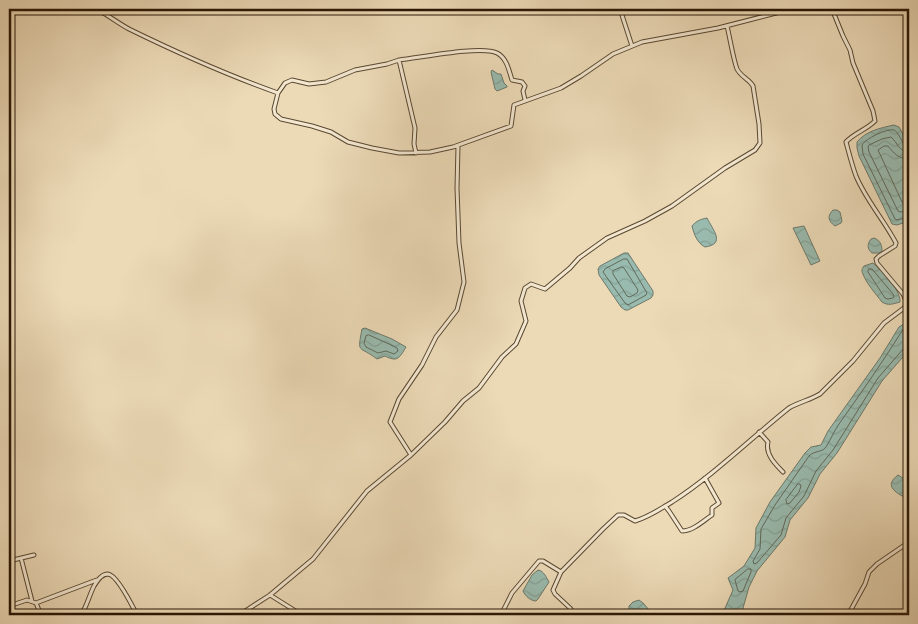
<svg xmlns="http://www.w3.org/2000/svg" width="918" height="624" viewBox="0 0 918 624" font-family="'Gentium Book Plus',serif">
<style>
.water{fill:url(#water-waves);stroke:#6c796b}
.lines{fill:none;stroke-linecap:round;stroke-linejoin:round}
.shore{stroke:#60695a;stroke-width:1}
.minor-casing{stroke:#594832;stroke-width:5}
.minor{stroke:#f3e7d0;stroke-width:3}
</style>
<defs>
<pattern id="water-waves" width="16" height="10" patternUnits="userSpaceOnUse" patternTransform="scale(1.25)"><rect width="16" height="10" fill="#99bbaf"/><path d="M0 5q4-4 8 0t8 0" fill="none" stroke="#84a095"/></pattern>
</defs>
<rect width="100%" height="100%" fill="#ecdab7"/>
<filter id="stains"><feTurbulence type="fractalNoise" baseFrequency=".004" numOctaves="4"/><feColorMatrix values="0 0 0 0 .2 0 0 0 0 .09 0 0 0 0 .02 0 0 0 .5 -.17"/></filter>
<radialGradient id="worn" r=".72"><stop offset=".6" stop-color="#630" stop-opacity="0"/><stop offset="1" stop-color="#630" stop-opacity=".3"/></radialGradient>
<!-- water -->
<path class="water" d="M 492,70 L 498,74 L 501,74 L 504,83 L 507,86 L 507,87 L 497,91 L 495,89 L 491,72 Z
M 894,125 L 899,127 L 909,145 L 909,221 L 897,225 L 892,224 L 859,156 L 857,148 L 857,142 C 866,131 880,128 894,125 Z
M 833,210 L 837,210 L 840,212 L 842,221 L 841,223 L 835,226 C 828,221 827,216 833,210 Z
M 707,218 C 713,230 726,244 705,247 C 697,243 694,234 692,226 C 696,221 701,219 707,218 Z
M 804,226 L 820,261 L 811,265 L 793,228 Z
M 874,238 C 880,240 882,245 882,251 L 879,253 L 872,253 C 867,249 867,244 871,239 Z
M 624,253 L 628,253 L 653,291 L 653,295 L 651,298 L 628,310 L 625,310 L 621,307 L 599,275 L 598,269 L 600,266 Z
M 873,263 C 882,271 901,290 900,302 C 893,304 888,306 882,302 C 876,294 866,283 863,274 C 861,270 862,269 864,266 Z
M 909,321 L 909,350 L 882,381 L 837,453 L 820,474 L 808,498 L 790,520 L 785,537 L 757,571 L 749,587 L 741,615 L 722,615 L 733,590 L 728,578 L 744,566 L 755,548 L 756,528 L 770,502 L 805,453 L 811,447 L 821,445 L 828,431 L 880,358 L 899,327 Z
M 365,328 L 392,339 L 406,347 C 399,359 397,362 385,356 L 377,359 C 359,345 357,355 362,329 Z
M 898,475 L 909,482 L 909,494 L 904,497 C 893,491 885,485 898,475 Z
M 538,570 C 544,571 546,577 549,582 L 538,599 L 536,601 C 531,601 525,596 523,591 L 532,575 Z
M 639,600 L 643,603 L 650,611 L 646,615 L 629,615 L 629,606 L 633,602 Z"/>
<g class="lines">
<!-- shore -->
<path class="shore" d="M 909,145 L 904,144 C 901,140 898,132 894,130 C 887,128 865,139 862,145 L 863,154 L 895,219 L 897,220 L 909,217
M 909,152 C 898,151 898,143 891,137 L 882,139 L 869,145 L 868,147 L 869,152 L 898,211 L 900,212 L 909,211
M 909,159 C 898,159 894,153 888,146 L 884,146 L 878,150 L 902,202 L 904,203 L 909,203
M 624,259 L 627,259 L 647,293 L 646,295 L 628,305 L 625,303 L 603,272 L 605,269 Z
M 622,267 L 624,268 L 638,290 L 637,293 L 630,297 L 627,296 L 613,274 L 613,271 Z
M 869,269 L 872,269 L 893,294 L 894,296 L 893,298 L 888,299 L 885,298 L 868,272 Z
M 909,327 L 902,331 C 882,363 861,393 839,424 C 834,431 830,441 826,447 C 822,453 815,450 809,456 L 775,505 L 761,529 L 760,549 L 753,561 L 754,564 L 757,563 L 781,535 L 786,518 L 804,496 L 816,471 L 833,450 L 878,378 L 904,348 L 909,347
M 369,335 L 389,344 L 397,348 L 398,351 L 394,354 L 386,351 L 378,353 L 366,347 L 364,343 L 366,336 Z
M 798,484 L 800,484 L 801,486 L 799,492 L 790,503 L 787,504 L 786,500 Z
M 748,569 L 751,569 L 751,572 L 743,591 L 740,592 L 738,591 L 735,580 Z"/>
<!-- minor casing -->
<g class="minor-casing">
<path id="minor" d="M 96,9 C 108,15 118,23 129,29 C 178,53 227,75 278,93 L 274,109 L 275,114 L 281,119 L 312,126 L 331,132 L 348,142 L 372,148 L 399,153 L 430,152 L 453,147 L 511,126 L 514,105 L 561,88 L 581,76 L 613,54 L 642,42 L 718,28 L 792,9
M 620,9 L 632,46
M 278,93 L 285,83 L 292,80 L 309,84 L 326,82 L 355,70 L 387,64 L 399,60
M 416,153 L 414,144 L 415,128 L 399,60 C 419,58 481,45 497,53 C 507,58 509,71 512,80 L 522,82 L 525,86 L 523,91 L 525,100
M 759,432 L 768,442 C 765,454 775,464 783,472
M 411,455 L 445,422 L 463,401 L 479,388 L 502,357 L 516,344 L 526,321 L 521,301 L 525,288 L 531,284 L 545,289 L 570,268 L 579,258 L 607,238 L 645,221 L 672,206 L 725,168 L 755,150 L 760,143 L 759,124 L 753,86 C 749,79 741,77 737,69 C 733,58 730,38 727,26
M 665,506 L 669,511 L 682,531 C 693,531 703,521 712,515 L 712,508 L 719,503 L 705,478
M 21,558 L 32,601
M 9,561 L 34,555
M 270,595 L 302,615
M 36,603 L 41,615
M 9,606 L 27,600 L 36,603 L 94,581 L 97,580
M 81,615 C 87,606 89,596 94,586 C 97,581 101,574 108,574 C 117,575 133,607 137,615
M 239,615 L 270,595 L 313,559 L 367,491 L 411,455 L 390,422 L 399,399 L 422,365 L 436,337 L 457,310 L 464,282 L 459,243 L 457,188 L 458,146
M 501,615 L 512,593 L 539,561 L 543,561 L 561,572
M 575,615 L 570,608 L 555,594 L 553,590 L 561,572 L 603,529 L 618,515 L 624,515 L 635,521 C 649,517 660,509 672,502 C 714,475 750,439 789,408 C 799,402 810,400 820,394 L 853,361 L 884,323 L 904,308 L 907,303 L 903,294 L 877,263 L 876,259 L 879,256 L 895,246 L 896,243 C 884,220 866,200 856,176 C 852,165 849,153 846,142 C 854,133 866,130 875,121 L 873,111 L 853,63 L 850,50 L 843,36 L 832,9
M 848,615 L 865,584 L 869,572 L 877,564 L 909,542"/>
</g>
<!-- minor -->
<use href="#minor" class="minor"/>
</g>
<!-- margin -->
<rect width="918" height="624" fill="none" stroke="#ecdab7" stroke-width="30"/>
<rect x="10" y="10" width="898" height="604" fill="none" stroke="#281705" stroke-width="2.5"/>
<rect x="15" y="15" width="888" height="594" fill="none" stroke="#281705"/>
<rect width="100%" height="100%" filter="url(#stains)"/>
<rect width="100%" height="100%" fill="url(#worn)"/>
</svg>
